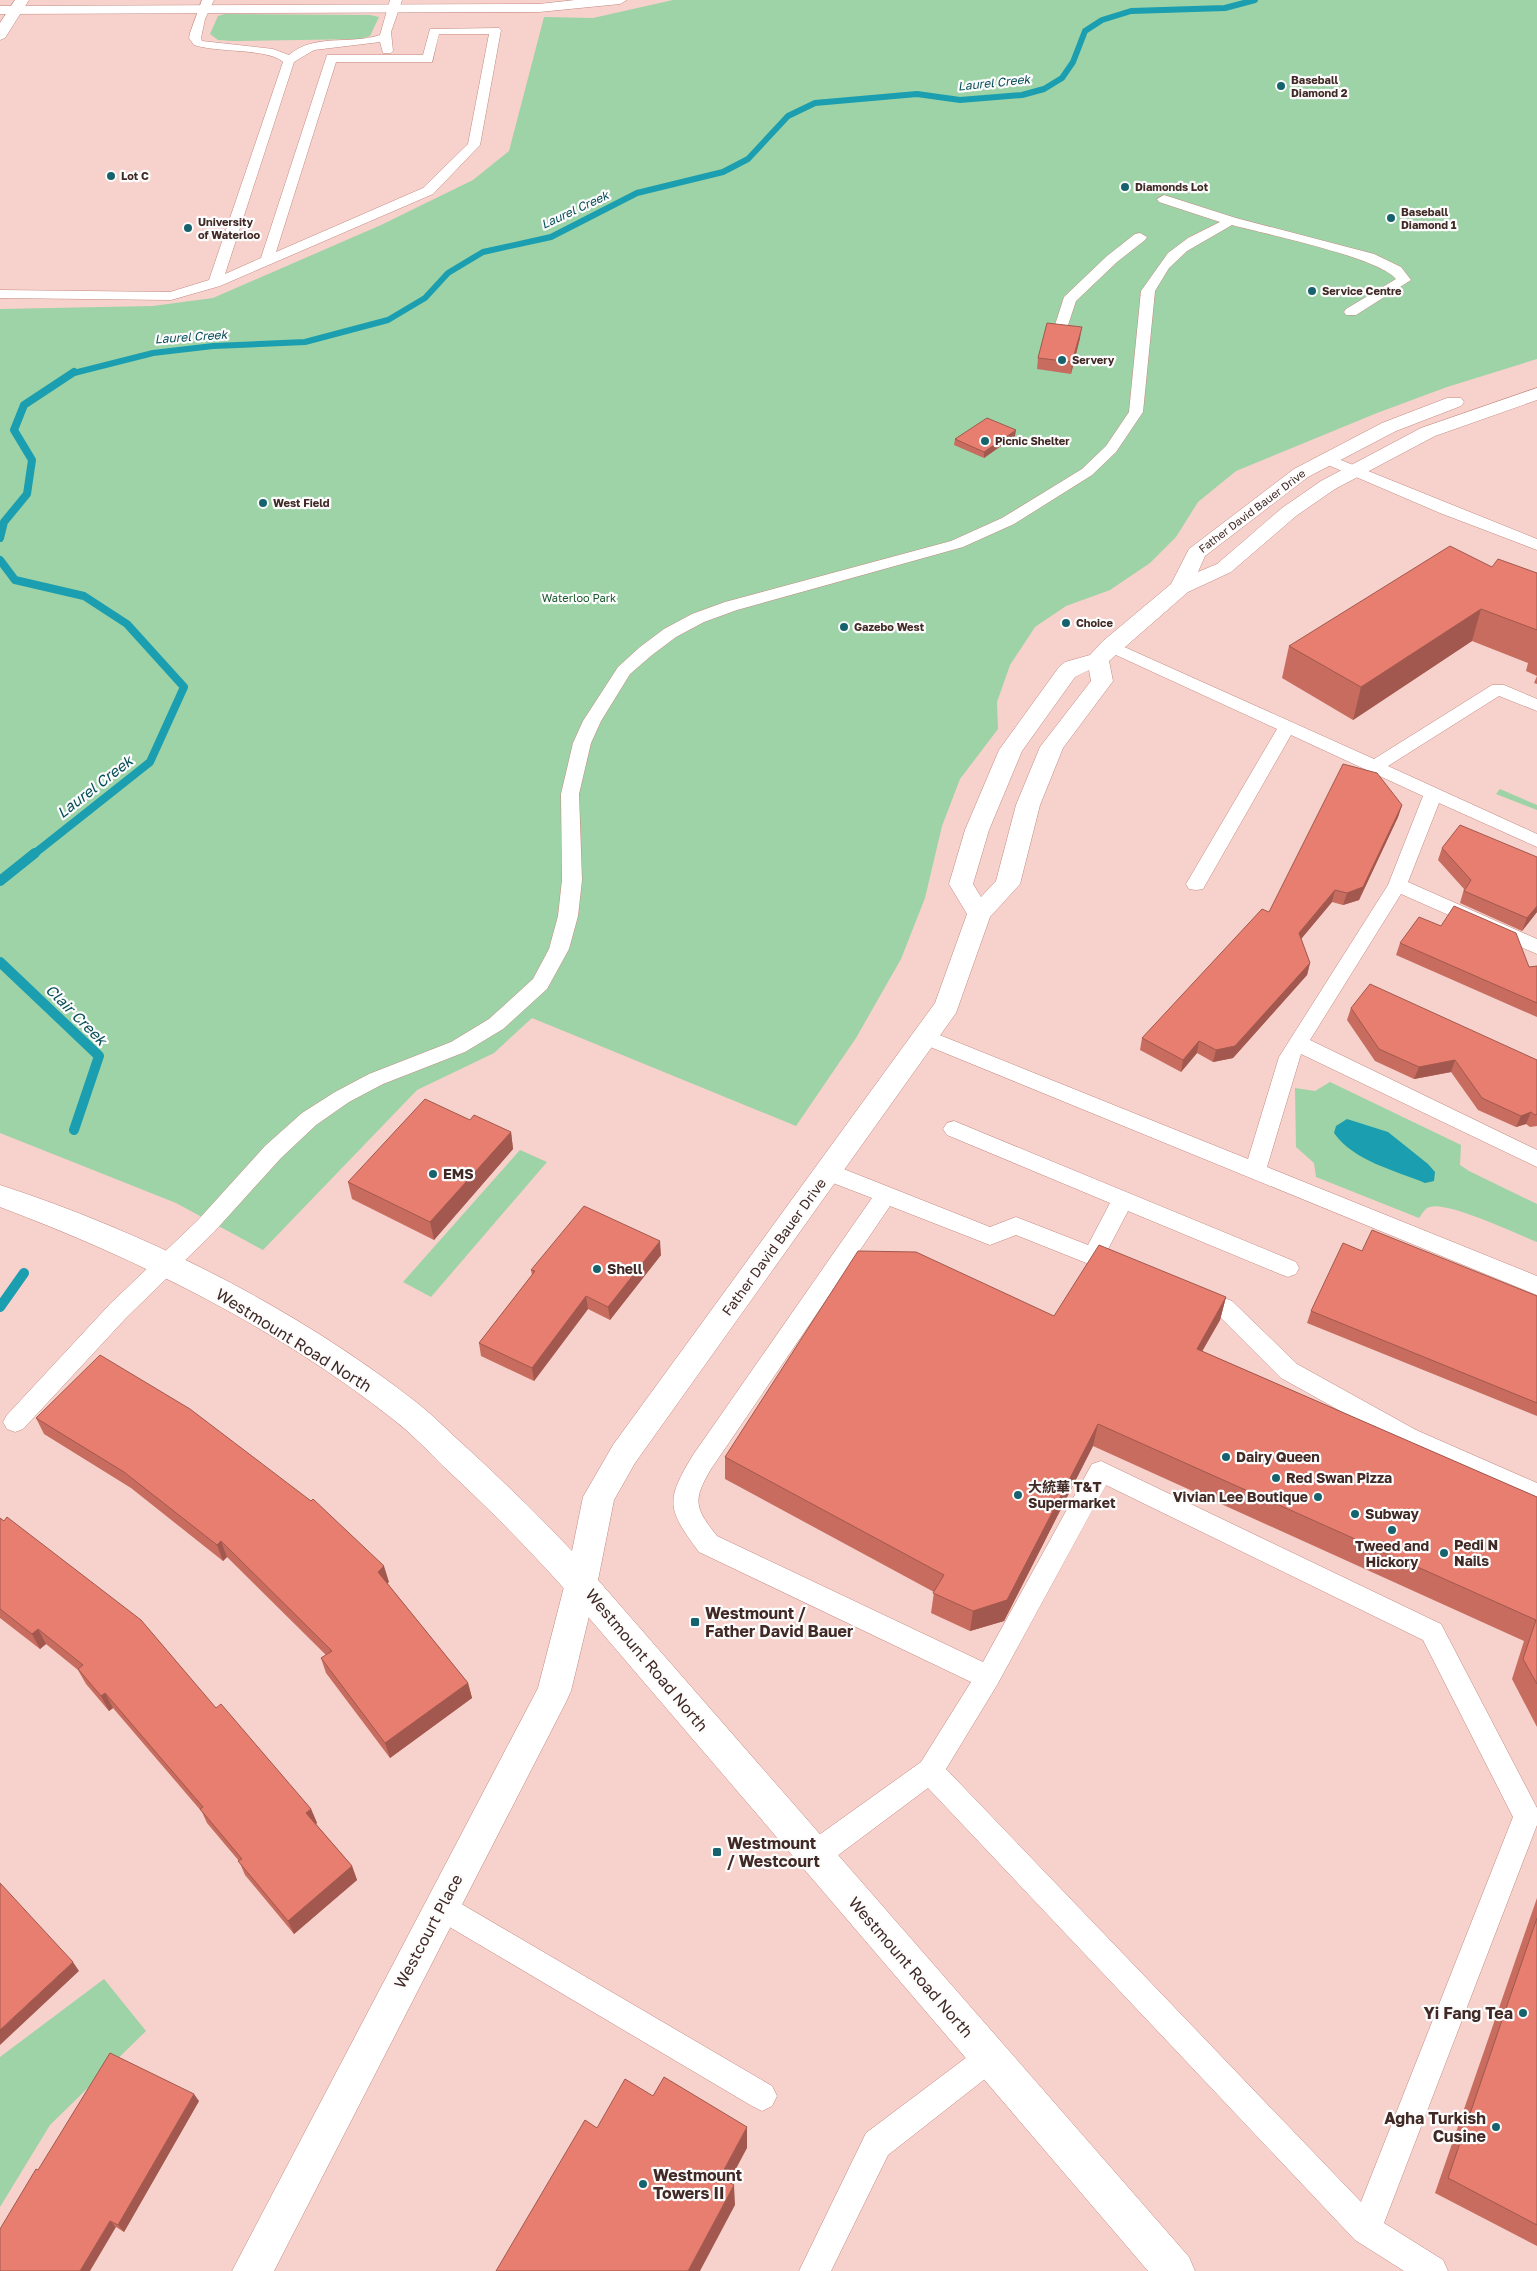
<svg xmlns="http://www.w3.org/2000/svg" width="1537" height="2271" viewBox="0 0 1537 2271" font-family="'Golos Text','Noto Sans SC',sans-serif">
<style>
.green{fill:#9dd3a6}
.water{fill:#1b9eb0}
.lines{fill:none;stroke-linecap:round;stroke-linejoin:round}
.stream-far2{stroke:#1b9eb0;stroke-width:6}
.stream-far1{stroke:#1b9eb0;stroke-width:8}
.stream{stroke:#1b9eb0;stroke-width:10}
.lane-casing{stroke:#c48a81;stroke-width:1}
.street-casing{stroke:#c48a81;stroke-width:1}
.secondary-casing{stroke:#c48a81;stroke-width:1}
.lane{fill:#fff;fill-rule:evenodd}
.street{fill:#fff;fill-rule:evenodd}
.secondary{fill:#fff;fill-rule:evenodd}
.wall{fill:#c76c5f}
.shaded-wall{fill:#a2584e}
.building{fill:#e77e6f;stroke:#a2584e}
.poi-dot{fill:#16626d;stroke:#fcfcfc;stroke-width:2}
.labels{text-anchor:middle;stroke-width:4.5;stroke-linejoin:round;paint-order:stroke}
.far-poi-label{font-size:11px;font-weight:bold;fill:#412925;stroke:#fcfcfc;text-anchor:start}
.far-street-label{font-size:11px;fill:#412925;stroke:#fcfcfc}
.far-park-label{font-size:11px;fill:#19592c;stroke:#fcfcfc}
.far-water-label{font-size:12px;font-style:italic;fill:#074f58;stroke:#fcfcfc}
.poi-label{font-size:14px;font-weight:bold;fill:#412925;stroke:#fcfcfc;text-anchor:start}
.street-label{font-size:14px;fill:#412925;stroke:#fcfcfc}
.water-label{font-size:15px;font-style:italic;fill:#074f58;stroke:#fcfcfc}
.near-street-label{font-size:16px;fill:#412925;stroke:#fcfcfc}
.near-poi-label{font-size:16px;font-weight:bold;fill:#412925;stroke:#fcfcfc;text-anchor:start}
</style>
<rect width="100%" height="100%" fill="#f7d1cb"/>
<!-- green -->
<path class="green" d="M 673,0 L 1537,0 L 1537,359 L 1447,387 L 1377,413 L 1236,471 L 1198,502 L 1176,537 L 1150,563 L 1110,590 L 1066,606 L 1035,627 L 1010,665 L 997,702 L 998,729 L 960,779 L 942,826 L 925,898 L 901,959 L 856,1038 L 796,1126 L 532,1018 L 494,1053 L 417,1090 L 263,1250 L 176,1203 L 0,1133 L 0,309 L 153,306 L 213,298 L 381,225 L 473,180 L 509,151 L 544,17 L 593,18 Z
M 225,14 L 370,15 L 379,17 L 370,36 L 359,39 L 233,41 L 218,40 L 210,34 L 218,16 Z
M 1500,789 L 1537,805 L 1537,810 L 1496,794 Z
M 1330,1082 L 1461,1145 L 1460,1165 L 1469,1171 L 1537,1204 L 1537,1242 C 1517,1234 1447,1201 1430,1207 C 1425,1208 1422,1214 1419,1218 L 1316,1177 L 1314,1163 L 1296,1147 L 1295,1088 L 1315,1091 Z
M 520,1150 L 547,1162 L 431,1297 L 403,1282 Z
M 104,1979 L 146,2031 L 50,2125 L 0,2207 L 0,2057 Z"/>
<!-- water -->
<path class="water" d="M 1347,1119 L 1388,1132 L 1428,1164 L 1435,1172 L 1434,1181 L 1425,1183 C 1394,1170 1354,1161 1334,1133 L 1336,1126 Z"/>
<g class="lines">
<!-- stream-far2 -->
<path class="stream-far2" d="M 70,374 L 153,353 L 213,346 L 305,342 L 388,320 L 425,298 L 448,273 L 483,252 L 551,237 L 637,193 L 723,172 L 748,159 L 788,116 L 815,103 L 917,94 L 960,100 L 1022,95 L 1044,89 L 1062,78 L 1073,62 L 1085,31 L 1102,20 L 1131,11 L 1225,8 L 1255,0"/>
<!-- stream-far1 -->
<path class="stream-far1" d="M 0,538 L 4,522 L 27,494 L 32,460 L 14,430 L 24,405 L 74,372
M 0,560 L 15,580 L 84,596 L 127,624 L 184,687 L 150,762 L 34,854"/>
<!-- stream -->
<path class="stream" d="M 0,881 L 35,853
M 0,962 L 99,1056 L 74,1130
M 0,1307 L 24,1273"/>
<!-- lane casing -->
<g class="lane-casing">
<path id="lane" d="M 202,0 L 214,0 L 205,19 L 201,38 L 202,41 L 273,49 L 289,55 C 314,33 350,45 380,35 L 390,0 L 402,0 L 391,32 L 393,51 L 391,53 L 383,53 L 380,42 L 314,50 L 294,62 L 225,274 L 261,258 L 327,55 L 423,55 L 430,29 L 499,28 L 501,30 L 480,145 L 433,194 L 220,286 L 171,300 L 0,298 L 0,290 L 170,292 L 209,280 L 283,62 C 267,48 218,53 194,45 L 189,38 L 190,33 ZM 439,34 L 489,34 L 468,144 L 423,188 L 276,252 L 336,62 L 432,62 Z
M 1164,195 L 1236,218 L 1374,254 L 1401,267 L 1411,280 L 1356,315 L 1346,315 L 1344,312 L 1346,309 L 1396,279 C 1378,257 1265,234 1232,225 L 1187,251 L 1169,268 L 1155,291 L 1143,412 L 1116,452 L 1092,475 L 1014,524 L 963,547 L 737,610 L 704,622 L 676,637 L 652,655 L 630,674 L 601,721 L 591,743 L 579,794 L 582,880 L 578,916 L 569,949 L 547,989 L 503,1029 L 465,1052 L 383,1084 L 349,1102 L 316,1125 L 281,1158 L 214,1232 L 126,1318 L 23,1429 L 15,1432 L 7,1429 L 3,1422 L 7,1415 L 110,1304 L 198,1220 L 265,1146 L 302,1113 L 335,1092 L 369,1074 L 451,1042 L 489,1019 L 533,979 L 549,949 L 558,916 L 562,880 L 561,794 L 573,743 L 583,721 L 618,667 L 640,647 L 664,629 L 692,614 L 725,602 L 951,541 L 1002,518 L 1082,469 L 1106,446 L 1129,412 L 1141,291 L 1168,253 L 1188,238 L 1220,222 L 1159,202 L 1157,199 Z
M 1140,233 L 1147,237 L 1145,240 L 1117,262 L 1076,301 L 1067,328 L 1057,328 L 1055,325 L 1064,297 L 1107,256 L 1135,234 Z
M 1326,454 L 1537,539 L 1537,550 L 1440,513 L 1321,462 L 1318,459 Z
M 1111,641 L 1374,759 L 1492,685 L 1504,685 L 1537,699 L 1537,711 L 1499,696 L 1388,766 L 1537,834 L 1537,847 L 1439,803 L 1408,882 L 1537,939 L 1537,954 L 1401,894 L 1310,1040 L 1537,1150 L 1537,1167 L 1301,1054 L 1267,1167 L 1537,1276 L 1537,1295 L 918,1042 L 915,1037 L 918,1032 L 925,1030 L 932,1032 L 1248,1159 L 1279,1057 L 1388,885 L 1423,796 L 1291,735 L 1203,889 L 1196,890 L 1189,889 L 1186,884 L 1277,729 L 1105,650 L 1103,646 L 1105,642 Z
M 954,1121 L 1296,1262 L 1299,1268 L 1296,1274 L 1288,1277 L 1280,1274 L 1128,1211 L 1106,1253 L 1127,1261 L 1130,1267 L 1127,1273 L 1119,1276 L 1016,1235 L 990,1245 L 890,1206 L 711,1469 C 692,1501 695,1508 717,1536 L 983,1662 L 1092,1464 L 1101,1461 L 1441,1624 L 1537,1808 L 1537,1825 L 1384,2223 L 1443,2260 L 1448,2271 L 1404,2271 L 1355,2240 L 928,1788 L 825,1865 L 815,1868 L 805,1865 L 801,1855 L 805,1845 L 921,1762 L 971,1682 L 699,1552 C 667,1509 665,1501 693,1455 L 872,1198 L 820,1178 L 817,1172 L 820,1166 L 828,1164 L 836,1166 L 990,1227 L 1016,1217 L 1088,1245 L 1110,1203 L 947,1135 L 943,1129 L 947,1123 ZM 1106,1485 L 1423,1640 L 1513,1817 L 1361,2202 L 946,1769 L 997,1685 Z
M 1197,1287 L 1232,1301 L 1297,1364 L 1416,1430 L 1537,1483 L 1537,1505 L 1400,1444 L 1281,1378 L 1216,1313 L 1189,1302 L 1186,1296 L 1189,1290 Z
M 441,1892 L 772,2086 L 777,2096 L 772,2106 L 762,2111 L 752,2106 L 431,1916 L 427,1906 L 431,1896 Z
M 989,2043 L 999,2048 L 1004,2058 L 999,2068 L 888,2155 L 831,2271 L 799,2271 L 866,2133 L 979,2048 Z"/>
</g>
<!-- street casing -->
<g class="street-casing">
<path id="street" d="M 575,0 L 627,0 L 620,4 L 539,12 L 0,14 L 0,6 L 539,4 Z
M 581,1568 L 593,1573 L 597,1583 L 571,1691 L 566,1702 L 274,2271 L 232,2271 L 538,1688 L 565,1583 L 569,1573 Z"/>
</g>
<!-- secondary casing -->
<g class="secondary-casing">
<path id="secondary" d="M 15,0 L 29,0 L 5,38 L 0,40 L 0,23 Z
M 1537,388 L 1537,400 L 1435,436 L 1335,489 L 1296,516 L 1231,572 L 1188,592 L 1109,661 L 1113,681 L 1063,748 L 1040,805 L 1020,884 L 990,917 L 956,1013 L 635,1463 L 614,1500 L 598,1580 L 1189,2257 L 1195,2271 L 1148,2271 L 560,1584 C 523,1543 484,1504 443,1466 C 427,1450 412,1434 394,1420 C 276,1327 140,1260 0,1207 L 0,1185 C 145,1232 296,1308 416,1402 C 434,1416 450,1433 467,1448 C 503,1481 538,1515 572,1551 L 583,1497 L 613,1445 L 935,1003 L 967,914 L 949,884 L 965,830 L 999,750 L 1059,667 L 1065,662 L 1090,655 L 1103,641 L 1171,584 L 1189,549 L 1294,469 L 1382,423 L 1447,398 L 1461,398 L 1464,402 L 1461,406 L 1396,431 L 1308,477 L 1205,556 L 1198,572 L 1217,564 L 1282,508 L 1321,481 L 1421,428 ZM 1089,670 L 1091,681 L 1040,747 L 1016,805 L 996,881 L 981,897 L 973,884 L 989,830 L 1022,751 L 1075,677 Z"/>
</g>
<!-- lane -->
<use href="#lane" class="lane"/>
<!-- street -->
<use href="#street" class="street"/>
<!-- secondary -->
<use href="#secondary" class="secondary"/>
</g>
<!-- wall -->
<path class="wall" d="M 1080,338 L 1071,374 L 1037,369 L 1038,358 Z
M 1015,436 L 984,458 L 954,445 L 955,439 Z
M 1492,567 L 1537,573 L 1537,684 L 1534,683 L 1537,676 L 1526,671 L 1528,663 L 1472,641 L 1353,720 L 1282,678 L 1289,646 Z
M 1402,805 L 1398,817 L 1359,900 L 1343,905 L 1332,902 L 1301,939 L 1310,963 L 1307,975 L 1233,1058 L 1213,1062 L 1197,1053 L 1181,1072 L 1140,1050 L 1142,1038 L 1269,912 Z
M 1442,848 L 1537,912 L 1522,931 L 1460,903 L 1464,889 L 1438,860 Z
M 1400,943 L 1529,967 L 1537,966 L 1537,1017 L 1396,955 Z
M 1351,1008 L 1537,1060 L 1537,1126 L 1530,1127 L 1526,1124 L 1516,1127 L 1478,1110 L 1451,1072 L 1414,1079 L 1375,1061 L 1347,1020 Z
M 511,1132 L 513,1149 L 434,1240 L 352,1199 L 348,1182 Z
M 661,1255 L 610,1320 L 588,1309 L 534,1381 L 481,1356 L 479,1343 L 532,1275 L 531,1270 Z
M 1537,1296 L 1537,1416 L 1307,1323 L 1311,1311 Z
M 1226,1297 L 1220,1320 L 1202,1351 L 1537,1497 L 1537,1727 L 1512,1679 L 1524,1641 L 1093,1446 L 1004,1621 L 970,1631 L 931,1613 L 934,1592 L 725,1479 L 725,1457 L 1054,1316 Z
M 36,1418 L 389,1582 L 387,1583 L 468,1683 L 472,1698 L 390,1758 L 326,1673 L 321,1658 L 326,1655 L 227,1557 L 223,1561 L 131,1488 L 44,1434 Z
M 0,1518 L 216,1708 L 311,1809 L 317,1823 L 316,1824 L 352,1866 L 357,1880 L 294,1934 L 245,1875 L 239,1861 L 207,1823 L 202,1812 L 113,1708 L 109,1711 L 86,1684 L 78,1670 L 46,1644 L 40,1649 L 0,1618 Z
M 1537,1898 L 1537,2246 L 1435,2193 Z
M 199,2101 L 124,2232 L 116,2227 L 38,2170 Z"/>
<!-- shaded-wall -->
<path class="shaded-wall" d="M 1082,327 L 1080,338 L 1071,374 L 1072,362 Z
M 1016,430 L 1015,436 L 984,458 L 984,452 Z
M 1481,609 L 1472,641 L 1353,720 L 1361,687 Z
M 1402,805 L 1398,817 L 1359,900 L 1343,905 L 1347,893 Z
M 1335,890 L 1332,902 L 1296,945 L 1299,933 Z
M 1537,906 L 1537,912 L 1522,931 L 1527,918 Z
M 1310,963 L 1307,975 L 1233,1058 L 1213,1062 L 1216,1050 Z
M 1199,1041 L 1197,1053 L 1181,1072 L 1183,1060 Z
M 1455,1060 L 1451,1072 L 1414,1079 L 1419,1067 Z
M 1531,1112 L 1526,1124 L 1516,1127 L 1521,1116 Z
M 511,1132 L 513,1149 L 434,1240 L 430,1222 Z
M 660,1241 L 661,1255 L 610,1320 L 608,1307 Z
M 586,1296 L 588,1309 L 534,1381 L 532,1368 Z
M 1226,1297 L 1220,1320 L 1191,1371 L 1197,1349 Z
M 1098,1424 L 1093,1446 L 1004,1621 L 970,1631 L 973,1611 Z
M 221,1541 L 227,1557 L 223,1561 L 217,1545 Z
M 384,1566 L 389,1582 L 382,1588 L 378,1572 Z
M 38,1629 L 46,1644 L 40,1649 L 32,1634 Z
M 468,1683 L 472,1698 L 390,1758 L 385,1743 Z
M 105,1693 L 113,1708 L 109,1711 L 101,1696 Z
M 311,1809 L 317,1823 L 312,1827 L 306,1813 Z
M 352,1866 L 357,1880 L 294,1934 L 288,1921 Z
M 73,1962 L 79,1971 L 0,2045 L 0,2030 Z
M 194,2094 L 199,2101 L 124,2232 L 118,2225 Z
M 747,2127 L 747,2148 L 721,2197 L 720,2177 Z
M 734,2185 L 735,2205 L 700,2271 L 688,2271 Z
M 110,2221 L 116,2227 L 90,2271 L 80,2271 Z"/>
<!-- building -->
<path class="building" d="M 1047,323 L 1082,327 L 1072,362 L 1038,358 Z
M 987,418 L 1016,430 L 984,452 L 955,439 Z
M 1450,546 L 1492,567 L 1498,559 L 1537,573 L 1537,630 L 1481,609 L 1361,687 L 1289,646 Z
M 1343,764 L 1377,773 L 1402,805 L 1363,887 L 1347,893 L 1335,890 L 1299,933 L 1310,963 L 1235,1046 L 1216,1050 L 1199,1041 L 1183,1060 L 1142,1038 L 1262,909 L 1269,912 Z
M 1460,825 L 1537,857 L 1537,906 L 1527,918 L 1464,891 L 1471,880 L 1442,848 Z
M 1454,906 L 1516,933 L 1529,967 L 1537,966 L 1537,1003 L 1400,943 L 1419,917 L 1441,926 Z
M 1370,984 L 1537,1060 L 1537,1114 L 1535,1115 L 1531,1112 L 1521,1116 L 1482,1098 L 1455,1060 L 1419,1067 L 1379,1049 L 1351,1008 Z
M 425,1099 L 470,1120 L 474,1115 L 511,1132 L 430,1222 L 348,1182 Z
M 584,1206 L 660,1241 L 608,1307 L 586,1296 L 532,1368 L 479,1343 L 535,1271 L 531,1270 Z
M 1372,1230 L 1537,1296 L 1537,1403 L 1311,1311 L 1343,1243 L 1362,1251 Z
M 1099,1245 L 1226,1297 L 1197,1349 L 1537,1497 L 1537,1684 L 1523,1659 L 1536,1620 L 1098,1424 L 1007,1600 L 973,1611 L 933,1593 L 944,1575 L 725,1457 L 858,1251 L 916,1252 L 1054,1316 Z
M 100,1355 L 190,1409 L 311,1501 L 313,1499 L 384,1566 L 378,1572 L 468,1683 L 385,1743 L 321,1658 L 332,1651 L 221,1541 L 217,1545 L 124,1472 L 36,1418 Z
M 7,1517 L 141,1620 L 216,1708 L 221,1704 L 311,1809 L 306,1813 L 352,1866 L 288,1921 L 238,1861 L 242,1859 L 200,1809 L 203,1807 L 105,1693 L 101,1696 L 78,1669 L 83,1665 L 38,1629 L 32,1634 L 0,1609 L 0,1518 L 4,1521 Z
M 0,1883 L 73,1962 L 0,2030 Z
M 1537,1918 L 1537,2225 L 1448,2178 Z
M 110,2053 L 194,2094 L 118,2225 L 110,2221 L 80,2271 L 0,2271 L 0,2229 L 36,2169 L 38,2170 Z
M 664,2077 L 747,2127 L 720,2177 L 734,2185 L 688,2271 L 496,2271 L 585,2120 L 597,2128 L 625,2079 L 653,2096 Z"/>
<!-- markers -->
<g class="poi-dot">
<circle cx="1281" cy="86" r="5"/>
<circle cx="111" cy="176" r="5"/>
<circle cx="1125" cy="187" r="5"/>
<circle cx="1391" cy="218" r="5"/>
<circle cx="188" cy="228" r="5"/>
<circle cx="1312" cy="291" r="5"/>
<circle cx="1062" cy="360" r="5"/>
<circle cx="985" cy="441" r="5"/>
<circle cx="263" cy="503" r="5"/>
<circle cx="1066" cy="623" r="5"/>
<circle cx="844" cy="627" r="5"/>
<circle cx="433" cy="1174" r="5"/>
<circle cx="597" cy="1269" r="5"/>
<circle cx="1226" cy="1457" r="5"/>
<circle cx="1276" cy="1478" r="5"/>
<circle cx="1018" cy="1495" r="5"/>
<circle cx="1318" cy="1497" r="5"/>
<circle cx="1355" cy="1514" r="5"/>
<circle cx="1392" cy="1530" r="5"/>
<circle cx="1444" cy="1553" r="5"/>
<rect x="690" y="1617" width="10" height="10" rx="2.5"/>
<rect x="712" y="1847" width="10" height="10" rx="2.5"/>
<circle cx="1523" cy="2013" r="5"/>
<circle cx="1496" cy="2127" r="5"/>
<circle cx="643" cy="2184" r="5"/>
</g>
<g class="labels">
<!-- far-poi labels -->
<g class="far-poi-label">
<text x="1291" y="84">Baseball<tspan x="1291" dy="13">Diamond 2</tspan></text>
<text x="121" y="180">Lot C</text>
<text x="1135" y="191">Diamonds Lot</text>
<text x="1401" y="216">Baseball<tspan x="1401" dy="13">Diamond 1</tspan></text>
<text x="198" y="226">University<tspan x="198" dy="13">of Waterloo</tspan></text>
<text x="1322" y="295">Service Centre</text>
<text x="1072" y="364">Servery</text>
<text x="995" y="445">Picnic Shelter</text>
<text x="273" y="507">West Field</text>
<text x="1076" y="627">Choice</text>
<text x="854" y="631">Gazebo West</text>
</g>
<!-- far-street labels -->
<g class="far-street-label">
<text transform="translate(1252 511) rotate(-37)" y="4">Father David Bauer Drive</text>
</g>
<!-- far-park labels -->
<g class="far-park-label">
<text x="579" y="602">Waterloo Park</text>
</g>
<!-- far-water labels -->
<g class="far-water-label">
<text transform="translate(994 83) rotate(-6)" y="4">Laurel Creek</text>
<text transform="translate(575 210) rotate(-25)" y="4">Laurel Creek</text>
<text transform="translate(191 337) rotate(-4)" y="4">Laurel Creek</text>
</g>
<!-- poi labels -->
<g class="poi-label">
<text x="443" y="1179">EMS</text>
<text x="607" y="1274">Shell</text>
<text x="1236" y="1462">Dairy Queen</text>
<text x="1286" y="1483">Red Swan Pizza</text>
<text x="1028" y="1492">大統華 T&amp;T<tspan x="1028" dy="16">Supermarket</tspan></text>
<text x="1308" y="1502" text-anchor="end">Vivian Lee Boutique</text>
<text x="1365" y="1519">Subway</text>
<text x="1454" y="1550">Pedi N<tspan x="1454" dy="16">Nails</tspan></text>
<text x="1392" y="1551" text-anchor="middle">Tweed and<tspan x="1392" dy="16">Hickory</tspan></text>
</g>
<!-- street labels -->
<g class="street-label">
<text transform="translate(774 1247) rotate(-54)" y="5">Father David Bauer Drive</text>
</g>
<!-- water labels -->
<g class="water-label">
<text transform="translate(95 787) rotate(-38)" y="5">Laurel Creek</text>
<text transform="translate(76 1015) rotate(45)" y="5">Clair Creek</text>
</g>
<!-- near-street labels -->
<g class="near-street-label">
<text transform="translate(294 1340) rotate(32)" y="6">Westmount Road North</text>
<text transform="translate(647 1660) rotate(50)" y="6">Westmount Road North</text>
<text transform="translate(428 1931) rotate(-62)" y="6">Westcourt Place</text>
<text transform="translate(911 1967) rotate(49)" y="6">Westmount Road North</text>
</g>
<!-- near-poi labels -->
<g class="near-poi-label">
<text x="705" y="1619">Westmount /<tspan x="705" dy="18">Father David Bauer</tspan></text>
<text x="727" y="1849">Westmount<tspan x="727" dy="18">/ Westcourt</tspan></text>
<text x="1513" y="2019" text-anchor="end">Yi Fang Tea</text>
<text x="1486" y="2124" text-anchor="end">Agha Turkish<tspan x="1486" dy="18">Cusine</tspan></text>
<text x="653" y="2181">Westmount<tspan x="653" dy="18">Towers II</tspan></text>
</g>
</g>
</svg>
